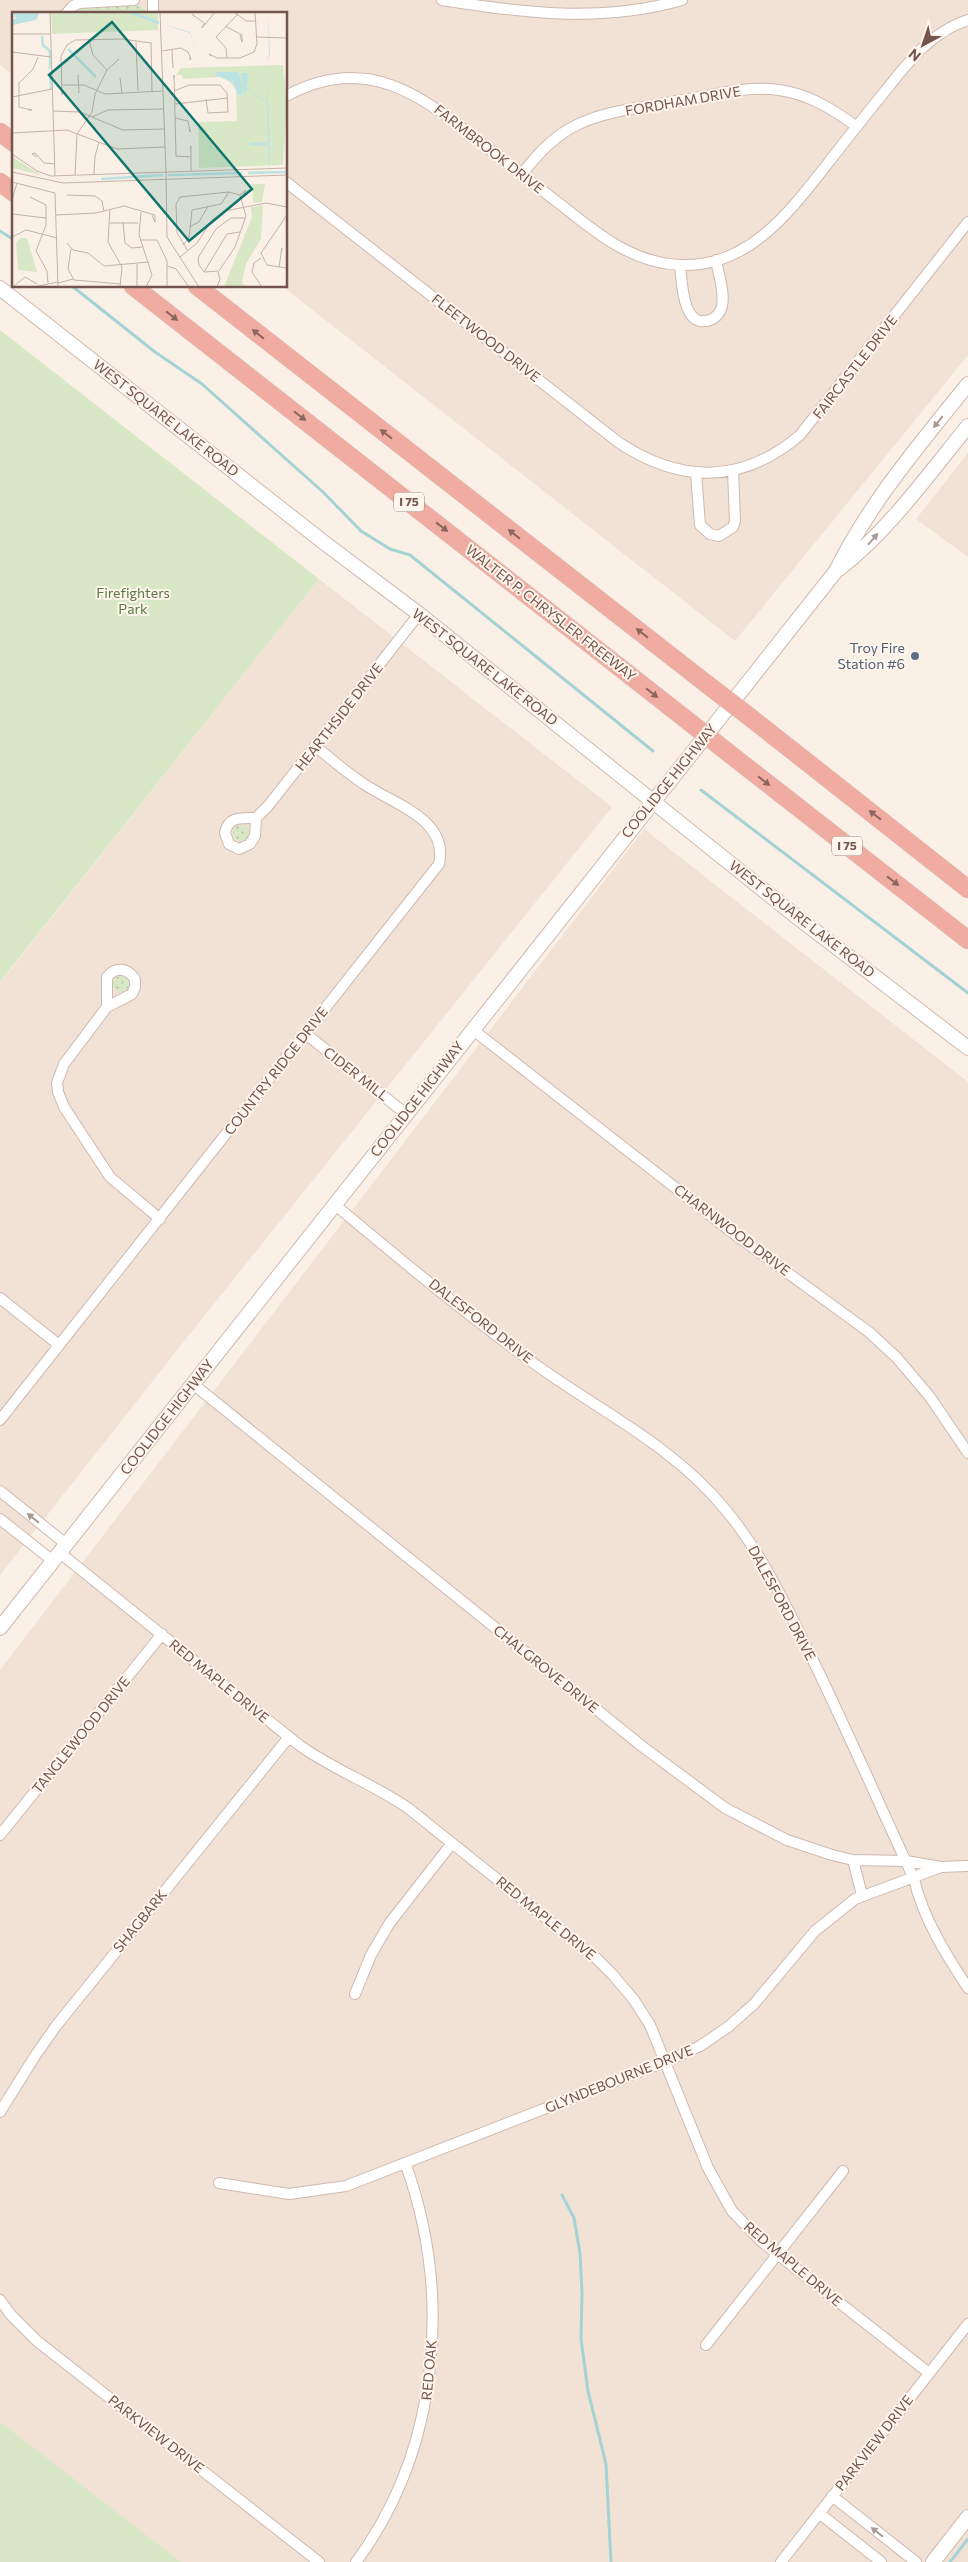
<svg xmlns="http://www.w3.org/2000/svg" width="968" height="2562" viewBox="0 0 968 2562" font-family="Commissioner,sans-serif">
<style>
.residential{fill:#f2e1d5}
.grass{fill:url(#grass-dots)}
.park{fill:#d8e8c6}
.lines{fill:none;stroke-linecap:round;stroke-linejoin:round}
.stream{stroke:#a3d3d4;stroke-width:3}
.street-casing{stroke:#ceb9b0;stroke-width:12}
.secondary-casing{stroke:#d0b8ae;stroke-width:16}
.highway-casing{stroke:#d8cfcd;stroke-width:19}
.street{stroke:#fff;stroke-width:10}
.secondary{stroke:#fff;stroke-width:14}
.highway{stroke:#f1aca1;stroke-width:18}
.highway-bridge-casing{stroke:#d8cfcd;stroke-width:19;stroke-linecap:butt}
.highway-bridge{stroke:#f1aca1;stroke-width:18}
.oneway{fill:#8c665e}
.oneway2{fill:#ab9994}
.service-dot{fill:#5c6f8a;stroke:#fef5ec;stroke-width:2}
.labels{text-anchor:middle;stroke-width:4;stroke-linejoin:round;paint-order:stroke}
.shield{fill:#fef5ec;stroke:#9d857d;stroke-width:1}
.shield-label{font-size:12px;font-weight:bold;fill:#73554d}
.street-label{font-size:14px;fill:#73554d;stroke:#fef5ec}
.park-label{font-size:14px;fill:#5b7845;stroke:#fef5ec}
.service-label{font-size:14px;fill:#4e5e75;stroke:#fef5ec;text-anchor:end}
.inset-river{fill:none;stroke:#bce3e3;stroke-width:2.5}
.inset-road{fill:none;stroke:#c5b2a9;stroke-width:1}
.view{fill:#0f766e;fill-opacity:0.15;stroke:#0f766e;stroke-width:2.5}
.inset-edge{fill:none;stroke:#73554d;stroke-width:2.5}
</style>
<defs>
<pattern id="grass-dots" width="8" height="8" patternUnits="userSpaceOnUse" patternTransform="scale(1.25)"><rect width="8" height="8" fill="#d8e8c6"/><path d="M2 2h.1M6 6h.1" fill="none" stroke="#b4bfa3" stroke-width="1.8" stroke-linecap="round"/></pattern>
</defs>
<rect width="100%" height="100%" fill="#fbf0e6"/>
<!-- residential -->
<path class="residential" d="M 0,0 L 968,0 L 968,355 L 735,641 L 282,286 L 286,286 L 286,14 L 14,14 L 14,76 L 0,65 Z
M 968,453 L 968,557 L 916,519 Z
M 319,579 L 612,807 L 189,1335 L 0,1575 L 0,983 Z
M 644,829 L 968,1082 L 968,2562 L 176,2562 L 0,2425 L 0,1670 Z"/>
<!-- grass -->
<path class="grass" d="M 140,5 L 145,9 L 146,14 L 73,14 L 81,9 Z
M233 833a8 8 0 1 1 16 0a8 8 0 1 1-16 0Z
M113 984a8 8 0 1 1 16 0a8 8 0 1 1-16 0Z"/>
<!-- park -->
<path class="park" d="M 0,330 L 319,579 L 0,982 Z
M 0,2422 L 181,2562 L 0,2562 Z"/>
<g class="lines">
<!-- stream -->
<path class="stream" d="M 0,231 L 14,240
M 72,286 L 155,352 L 202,384 L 323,492 L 361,531 L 390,549 L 410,555 L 653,751
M 701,790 L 968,993
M 562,2195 L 574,2218 L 580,2253 L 582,2293 L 581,2339 L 588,2391 L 606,2464 L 611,2562
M 950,2562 L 968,2539"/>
<!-- street casing -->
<g class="street-casing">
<path id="street" d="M 442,0 C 522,13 602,23 682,0
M 66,14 L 73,6 L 79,3 L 134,0
M 153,14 L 153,0
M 286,96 C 368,52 422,96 484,145 C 511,166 538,187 565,208 C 600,236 634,263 680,265 C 747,268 788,214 825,167 C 845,141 865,116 886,90 C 909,61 931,32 968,20
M 522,174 C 536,156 551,139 571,128 C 603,110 642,108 677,101 C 710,96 746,85 779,90 C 808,94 833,109 857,127
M 286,182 L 618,442 C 679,483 742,485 800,435 L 968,222
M 680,265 C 682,281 682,330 710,320 C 716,318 721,312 722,306 C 725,292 718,273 716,260
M 696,473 L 700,525 L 710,534 L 719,536 L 733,527 L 735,521 L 733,471
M 256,818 L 255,836 L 250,844 L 239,849 L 229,844 L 225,833 C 228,816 242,818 256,818 L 268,806 L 419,614
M 107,1007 L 107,977 C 116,966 127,968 135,979 L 135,987 L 132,994 L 107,1007 L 64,1064 L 57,1083 L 58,1092 L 64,1107 L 110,1177 L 160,1219
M 472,1029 L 737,1236 L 869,1332 L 897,1358 L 930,1397 L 968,1453
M 306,1034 L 406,1114
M 334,1204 C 401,1260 468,1316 539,1367 C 602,1412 674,1447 724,1508 C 758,1548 781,1595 804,1642 C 843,1720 877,1800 914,1879 C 923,1918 946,1955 968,1988
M 0,1298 L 59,1345
M 193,1384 L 643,1747 L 725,1808 L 787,1840 L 832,1855 L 853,1860 L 906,1861 L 941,1867
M 0,1420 L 439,864 C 449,819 393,804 364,784 C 347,773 331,759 315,746
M 0,1491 L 66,1544
M 0,1519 L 53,1561
M 60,1553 L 299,1745 C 334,1770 373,1784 408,1808 L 597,1959 L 613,1975 L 634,2000 L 650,2025 L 708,2168 L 732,2211 L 761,2241 L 929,2373
M 0,1835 L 162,1634
M 853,1860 L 862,1895
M 355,1994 L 371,1955 L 389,1924 L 452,1843
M 0,2112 L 35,2056 L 56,2026 L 289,1737
M 219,2183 L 289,2194 L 346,2186 L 667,2061 L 700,2046 L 728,2027 L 754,2004 L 815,1931 L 855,1899 L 941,1867 L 968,1866
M 0,2300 L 11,2315 L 37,2341 L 319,2562
M 706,2345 L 843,2171
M 832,2496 L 916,2562
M 819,2513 L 881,2562
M 356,2562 C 440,2449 452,2295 406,2165
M 781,2562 L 968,2324"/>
</g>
<!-- secondary casing -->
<g class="secondary-casing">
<path id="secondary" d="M 0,288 L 322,541 L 419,614 L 797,917 L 968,1048
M 839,569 C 889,530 928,475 968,426
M 0,1628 L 836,571 C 870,502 921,443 968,384
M 933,2562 L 968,2517"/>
</g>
<!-- highway casing -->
<g class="highway-casing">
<path id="highway" d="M 0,132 L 14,143
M 0,182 L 14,193
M 133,286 L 683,717
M 197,286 L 708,685
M 751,718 L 968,889
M 726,751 L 968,940"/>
</g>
<!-- street -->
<use href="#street" class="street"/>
<!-- secondary -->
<use href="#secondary" class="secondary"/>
<!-- highway -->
<use href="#highway" class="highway"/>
<!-- highway-bridge casing -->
<g class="highway-bridge-casing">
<path id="highway-bridge" d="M 708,685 L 751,718
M 683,717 L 726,751"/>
</g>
<!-- highway-bridge -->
<use href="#highway-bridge" class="highway-bridge"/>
</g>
<!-- one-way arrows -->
<defs><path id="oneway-solid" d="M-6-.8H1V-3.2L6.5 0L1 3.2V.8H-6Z" transform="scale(1.25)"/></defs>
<g class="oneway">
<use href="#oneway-solid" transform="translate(172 316) rotate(38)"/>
<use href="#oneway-solid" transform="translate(258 334) rotate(-142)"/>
<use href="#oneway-solid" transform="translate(300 416) rotate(38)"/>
<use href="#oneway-solid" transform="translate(386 434) rotate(-142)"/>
<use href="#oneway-solid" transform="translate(442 527) rotate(38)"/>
<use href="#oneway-solid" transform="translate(514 534) rotate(-142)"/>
<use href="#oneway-solid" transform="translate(642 633) rotate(-142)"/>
<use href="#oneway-solid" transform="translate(652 693) rotate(38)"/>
<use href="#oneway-solid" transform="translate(764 781) rotate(38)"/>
<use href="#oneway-solid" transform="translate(875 815) rotate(-142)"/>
<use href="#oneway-solid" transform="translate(893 881) rotate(38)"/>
</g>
<g class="oneway2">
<use href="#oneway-solid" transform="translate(938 422) rotate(129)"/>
<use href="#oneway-solid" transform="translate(873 539) rotate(-49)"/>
<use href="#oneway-solid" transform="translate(33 1518) rotate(-142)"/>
<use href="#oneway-solid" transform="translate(877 2532) rotate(-142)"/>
</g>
<!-- markers -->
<circle class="service-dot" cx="915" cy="656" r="5"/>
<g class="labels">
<!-- shield labels -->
<g class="shield">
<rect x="394" y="492.5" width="30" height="19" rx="4"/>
<rect x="832" y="836.5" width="30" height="19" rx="4"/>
</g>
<g class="shield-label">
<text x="409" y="506">I 75</text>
<text x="847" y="850">I 75</text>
</g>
<!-- street labels -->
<g class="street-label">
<text transform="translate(683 101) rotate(-10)" y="5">FORDHAM DRIVE</text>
<text transform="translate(489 149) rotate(38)" y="5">FARMBROOK DRIVE</text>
<text transform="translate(486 338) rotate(38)" y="5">FLEETWOOD DRIVE</text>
<text transform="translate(855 367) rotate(-52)" y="5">FAIRCASTLE DRIVE</text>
<text transform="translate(166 418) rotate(38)" y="5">WEST SQUARE LAKE ROAD</text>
<text transform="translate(551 613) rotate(38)" y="5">WALTER P. CHRYSLER FREEWAY</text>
<text transform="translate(485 667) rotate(38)" y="5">WEST SQUARE LAKE ROAD</text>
<text transform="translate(339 717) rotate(-52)" y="5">HEARTHSIDE DRIVE</text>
<text transform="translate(669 781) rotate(-51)" y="5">COOLIDGE HIGHWAY</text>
<text transform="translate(802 919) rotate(38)" y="5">WEST SQUARE LAKE ROAD</text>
<text transform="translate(276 1071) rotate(-52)" y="5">COUNTRY RIDGE DRIVE</text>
<text transform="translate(356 1074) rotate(38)" y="5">CIDER MILL</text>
<text transform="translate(417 1099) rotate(-52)" y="5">COOLIDGE HIGHWAY</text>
<text transform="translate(732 1230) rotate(37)" y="5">CHARNWOOD DRIVE</text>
<text transform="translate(481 1321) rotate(38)" y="5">DALESFORD DRIVE</text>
<text transform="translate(167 1417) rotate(-52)" y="5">COOLIDGE HIGHWAY</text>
<text transform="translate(782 1603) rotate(62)" y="5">DALESFORD DRIVE</text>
<text transform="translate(546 1669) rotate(39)" y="5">CHALGROVE DRIVE</text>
<text transform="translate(219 1681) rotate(39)" y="5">RED MAPLE DRIVE</text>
<text transform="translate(81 1735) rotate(-51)" y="5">TANGLEWOOD DRIVE</text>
<text transform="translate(546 1918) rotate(39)" y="5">RED MAPLE DRIVE</text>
<text transform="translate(140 1921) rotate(-51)" y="5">SHAGBARK</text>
<text transform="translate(619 2079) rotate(-22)" y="5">GLYNDEBOURNE DRIVE</text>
<text transform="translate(793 2264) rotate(40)" y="5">RED MAPLE DRIVE</text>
<text transform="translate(429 2370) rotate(-85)" y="5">RED OAK</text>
<text transform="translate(156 2434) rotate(38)" y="5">PARKVIEW DRIVE</text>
<text transform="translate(874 2443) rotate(-52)" y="5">PARKVIEW DRIVE</text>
</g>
<!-- park labels -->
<g class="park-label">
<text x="133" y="598">Firefighters<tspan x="133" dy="16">Park</tspan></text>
</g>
<!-- service labels -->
<g class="service-label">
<text x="905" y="653">Troy Fire<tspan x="905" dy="16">Station #6</tspan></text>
</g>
</g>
<!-- overview -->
<g transform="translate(12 12)">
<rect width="275" height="275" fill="#fbf0e6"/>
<path d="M 0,144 L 13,153 L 29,163 L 0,156 ZM 8,226 L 15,226 L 25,260 L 6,258 L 4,231 Z" fill="#d8e8c6"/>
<path d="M 39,0 L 146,0 L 146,18 L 40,22 ZM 271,53 L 275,93 L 271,153 L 187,156 L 186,110 L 225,109 L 224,78 L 218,70 L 209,65 L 171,67 L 170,63 L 164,63 L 169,56 ZM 240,172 L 253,172 L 250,190 L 241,191 ZM 251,193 L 249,227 L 234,252 L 230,270 L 234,275 L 212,275 L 240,205 L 239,195 Z" fill="#d8e8c6"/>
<path d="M 0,0 L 28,0 L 24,8 L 1,13 L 0,9 L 4,6 ZM 256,0 L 258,42 L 254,53 L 256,91 L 258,134 L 257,161 L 255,91 L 235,77 L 233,85 L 232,75 L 230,83 L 226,83 L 221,70 L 205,64 L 203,60 L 202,56 L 188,47 L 178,21 L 150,12 L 178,20 L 188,47 L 202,56 L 204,60 L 226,60 L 232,75 L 229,61 L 236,61 L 235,76 L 255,90 L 254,54 L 257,42 Z" fill="#bce3e3"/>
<path class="inset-river" d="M 118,0 L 147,11M 30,24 L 31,33 L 38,39 L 38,57M 56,37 L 84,65M 38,61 L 39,77M 238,132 L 255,132M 236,161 L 275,160M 156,163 L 230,161M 89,167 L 151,163"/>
<path class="inset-road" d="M 38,0 L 43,164M 148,0 L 154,160M 222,0 L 234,9 L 244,9M 183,5 L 180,2 L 193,12M 192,12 L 190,16 L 203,0M 213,14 L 230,23 L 230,30 L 228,23M 0,22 L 38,22M 245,25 L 275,26M 77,28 L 81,43 L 95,58M 124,30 L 126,79M 160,38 L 161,56M 150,39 L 169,36 L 176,40 L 179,47 L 178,48 L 178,45M 0,40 L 39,45M 199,44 L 197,42 L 205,46 L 228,46 L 242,40 L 245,32 L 243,0M 215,46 L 214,36 L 204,25 L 225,3M 66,63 L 67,81M 108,66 L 110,81M 162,66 L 162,63 L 164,144 L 179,145M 50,73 L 72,73 L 93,82 L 151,79M 50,79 L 50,83 L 49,44 L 55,33 L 63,28 L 110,27 L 139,31 L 140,79M 162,79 L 177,73 L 208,73 L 215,81 L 216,100 L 196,101 L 194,87M 0,85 L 40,77M 163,92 L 216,86M 16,98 L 20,98 L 7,95 L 7,71 L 21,57 L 26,45M 41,99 L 68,100 L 111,118 L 152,117M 80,105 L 96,98 L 152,97M 163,106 L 176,109 L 178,120 L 178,117M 0,121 L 55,118 L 105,137 L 153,135M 178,137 L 179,134 L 179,159M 0,142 L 25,159 L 39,164 L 275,156M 25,145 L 20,142 L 23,141 L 32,151 L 43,152M 0,160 L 51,171 L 275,163M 154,160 L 155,225 L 187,275M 82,162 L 83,144 L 87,130M 63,163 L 65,122 L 80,100 L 83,82 L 95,58 L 107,47M 0,170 L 43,181 L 46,275M 55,183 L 83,184 L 90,189 L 92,199M 228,183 L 234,178 L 230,185M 18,185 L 34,193 L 34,213 L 24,239 L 35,259 L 36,271M 0,188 L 5,171M 98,197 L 96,230 L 110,255 L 108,275M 129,200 L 127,223 L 140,263 L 134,275M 0,202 L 34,206M 44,203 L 84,201 L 112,194 L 143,203 L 143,210 L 140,203M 275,203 L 249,241 L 255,253 L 275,256M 111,210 L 113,231 L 120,236 L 130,235M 98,211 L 126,211M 177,215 L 187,210 L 196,194M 0,225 L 14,218 L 45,226M 128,228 L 145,228 L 155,249 L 155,275M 55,231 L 61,238 L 76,241 L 92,254 L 137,250M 171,233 L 177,226 L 180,198 L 209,192 L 217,180M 59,237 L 56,257 L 62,268 L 109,272M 176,239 L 165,221 L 164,192 L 168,185 L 217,180 L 228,183 L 234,204 L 223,235 L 207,259 L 192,260M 168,245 L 185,231 L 200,208 L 213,199 L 254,191 L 275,195M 249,246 L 242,251 L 240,260 L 250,275M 125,252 L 125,275M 155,254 L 164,257 L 177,275M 267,255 L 270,236 L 269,240M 192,260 L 187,253 L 186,246 L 204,217 L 219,206 L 233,206M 192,260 L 215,222 L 228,220M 46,271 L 61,267M 1,275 L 13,265 L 25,272M 21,275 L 46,270M 205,275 L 208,267 L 206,260"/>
<path class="view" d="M 100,10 L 240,177 L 177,229 L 37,63 Z"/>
<rect width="275" height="275" class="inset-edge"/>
</g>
<!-- north arrow -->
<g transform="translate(923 45) rotate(220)" stroke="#fef5ec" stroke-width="4" paint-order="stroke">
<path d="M0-4L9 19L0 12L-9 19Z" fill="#73554d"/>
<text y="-8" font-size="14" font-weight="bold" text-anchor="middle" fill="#73554d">N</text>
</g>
</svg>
